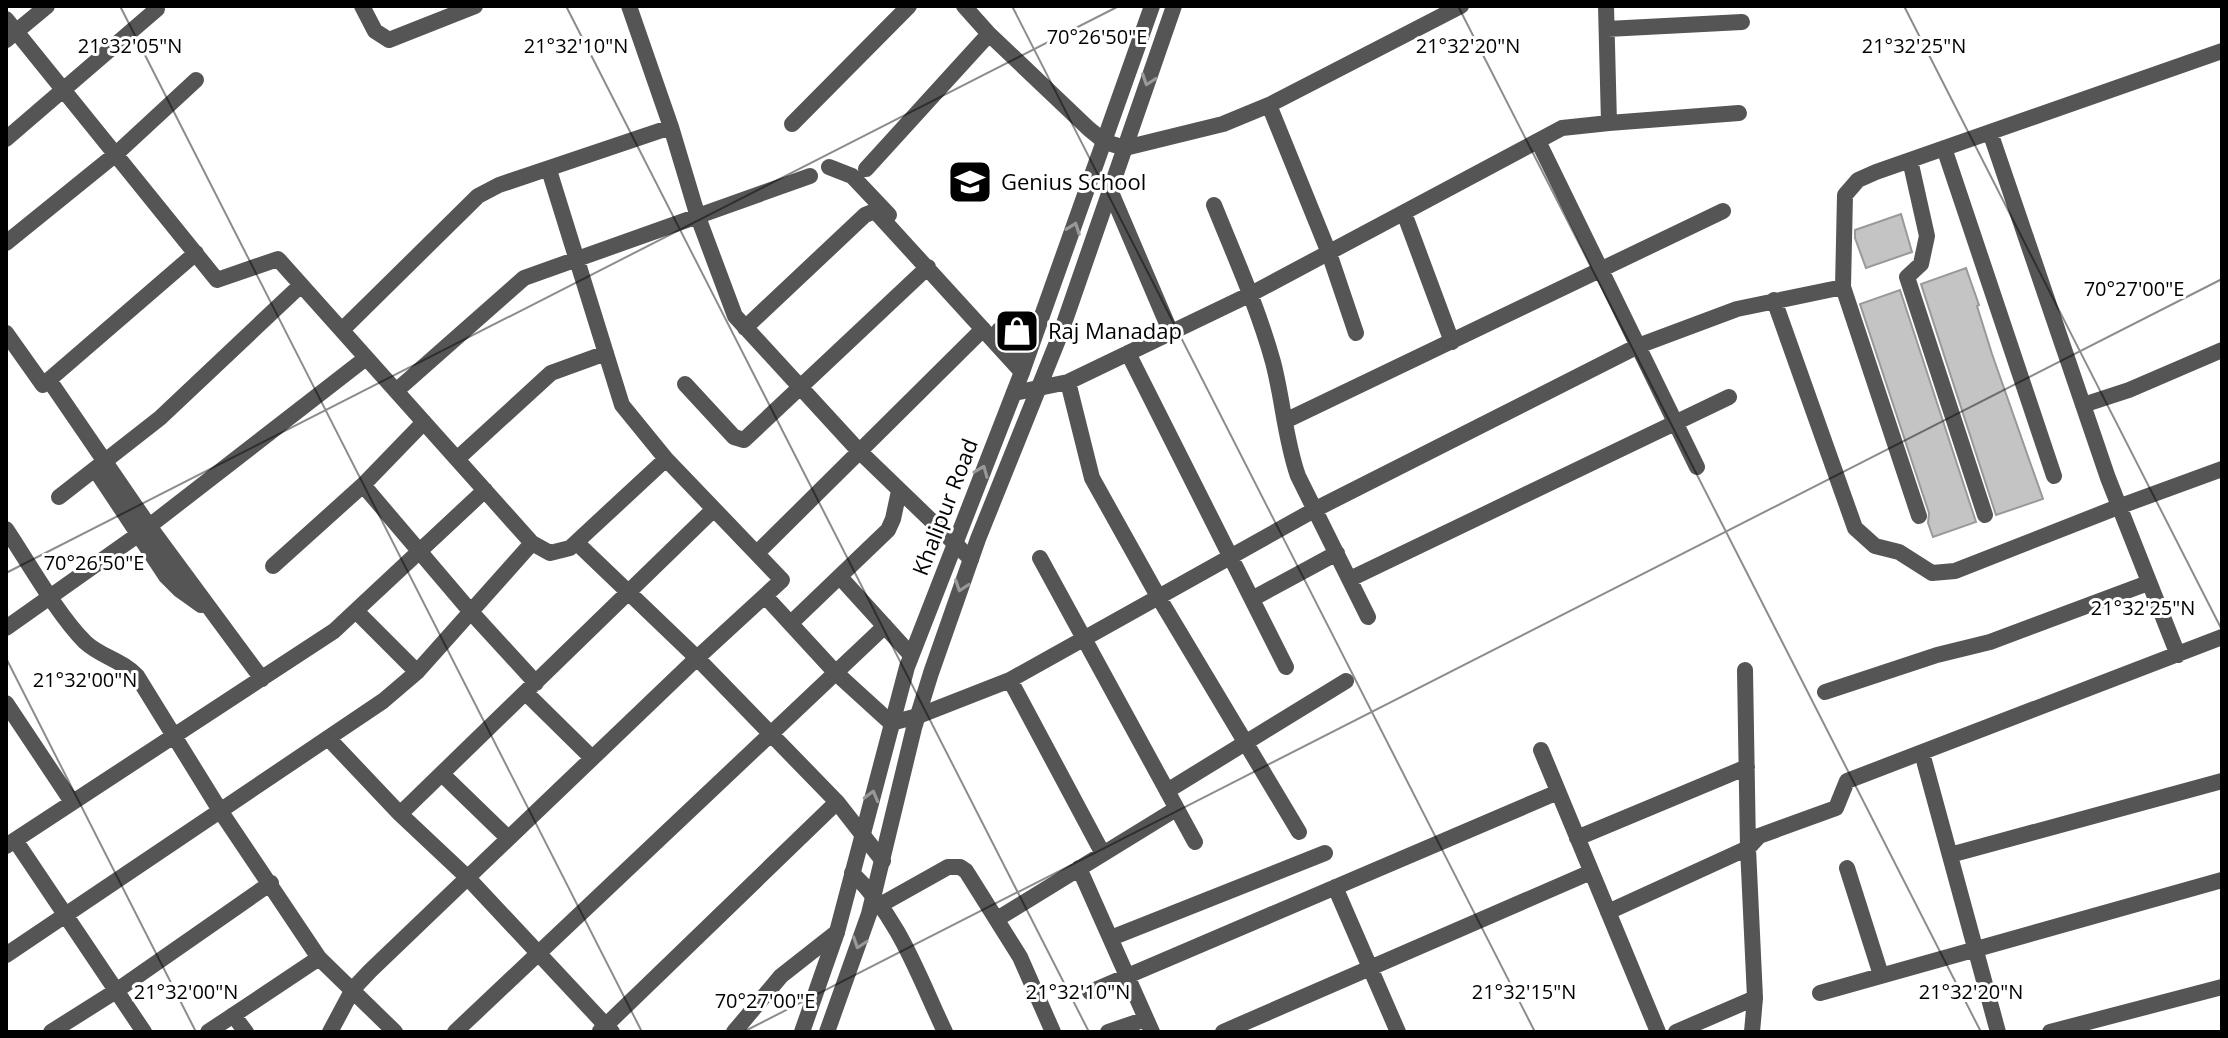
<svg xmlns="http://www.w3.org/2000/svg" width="2228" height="1038" viewBox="0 0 2228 1038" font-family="'Open Sans',sans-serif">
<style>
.building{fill:#c4c4c4;stroke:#999;stroke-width:2}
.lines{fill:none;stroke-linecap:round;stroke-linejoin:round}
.minor{stroke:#555;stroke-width:16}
.tertiary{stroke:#555;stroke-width:16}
.oneway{stroke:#999}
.ticks{fill:none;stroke:#000;stroke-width:2;stroke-opacity:0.45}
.labels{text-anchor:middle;stroke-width:6;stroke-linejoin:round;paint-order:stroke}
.poi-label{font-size:22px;fill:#000;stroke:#fff;text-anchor:start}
.street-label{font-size:22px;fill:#000;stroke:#fff}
.ticks-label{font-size:20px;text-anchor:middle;fill:#000;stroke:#fff;stroke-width:6;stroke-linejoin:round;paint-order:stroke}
</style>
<rect width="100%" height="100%" fill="#fff"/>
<!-- building -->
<path class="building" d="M 1901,214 L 1912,252 L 1866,268 L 1855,238 L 1855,230 Z
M 1966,268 L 1979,305 L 1977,306 L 1992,354 L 2043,499 L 1996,515 L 1921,284 Z
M 1900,290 L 1976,522 L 1933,537 L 1928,523 L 1929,513 L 1860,304 Z"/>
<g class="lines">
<!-- minor -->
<path class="minor" d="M 362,6 L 375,31 L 389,40 L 475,6
M 629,6 L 671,127 L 698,217 L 735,316 L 858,450 L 971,559
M 964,6 L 989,34 L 1089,129 L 1105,142 L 1125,148 L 1223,124 L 1269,105 L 1461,6
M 1606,6 L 1609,123 L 1739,113
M 6,19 L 217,280 L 278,259 L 532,543 L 550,553 L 570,548 L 666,459
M 1607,29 L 1742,22
M 6,40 L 47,6
M 1269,105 L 1329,253 L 1356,333
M 792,124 L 909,6
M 1990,132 L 2108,478 L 2178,655
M 6,139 L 157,9
M 1538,141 L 1697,467
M 1944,148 L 2054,476
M 1910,160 L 1927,236 L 1921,264 L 1907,277 L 1985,515
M 829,167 L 852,176 L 889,215
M 866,169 L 989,34
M 1110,190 L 1171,333
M 1214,205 C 1235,257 1258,308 1273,362 C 1283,400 1285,439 1298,476 L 1368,617
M 1404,213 L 1452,342
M 6,243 L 116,154 L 196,80
M 1774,300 L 1855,528 L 1875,546 L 1899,552 L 1932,573 L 1955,571 L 2118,507 L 2222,469
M 745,328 L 865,215 L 875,211 L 1022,372
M 342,330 L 478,196 L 499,185 L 671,127
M 999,330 L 1026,359
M 6,333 L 43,385 L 196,253
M 1128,353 L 1286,667
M 49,380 L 149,526 L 262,679
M 1068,382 L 1092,478 L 1159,598 L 1299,832
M 685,384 L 734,437 L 744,440 L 928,267
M 396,391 L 524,278 L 810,176
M 1014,393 L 1068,382 L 1251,294 L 1562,128 L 1609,123
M 2083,405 L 2129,390 L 2222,350
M 1285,421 L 1723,211
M 457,459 L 551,373 L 606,353
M 95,469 L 166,576 L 180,590 L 201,605
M 363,485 L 471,612 L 536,683
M 59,497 L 160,418 L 301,285
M 1919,516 L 1843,287 L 1845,195 L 1858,180 L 1876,172 L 2222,51
M 6,529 C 28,562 58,615 85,642 C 101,657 122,660 137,676 L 221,812 L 319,958 L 395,1032
M 577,543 L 697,658 L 837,802 L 883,861
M 757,553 L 983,329
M 1040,558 L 1195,842
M 273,566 L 363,485 L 424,422
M 840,577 L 911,655
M 1350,579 L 1729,397
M 765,596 L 835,672 L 891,723 L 918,716 L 1010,680 L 1316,509 L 1638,346 L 1737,309 L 1843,287
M 1252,599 L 1337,553
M 356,611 L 417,672
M 791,623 L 888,530 L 893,519 L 899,491
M 6,628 L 139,534 L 366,358
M 1745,670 L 1748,848 L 1755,998 L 1752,1032
M 1010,680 L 1103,854
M 1825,692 L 1937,655 L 1990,642 L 2148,583
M 526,693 L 592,758
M 6,703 L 72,802
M 329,739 L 400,814 L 467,877 L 612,1032
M 1541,750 L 1658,1032
M 1922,753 L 1998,1032
M 442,774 L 508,838
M 1167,791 L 1346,681
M 400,814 L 714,509
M 1577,838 L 1747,767
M 15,840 L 144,1032
M 6,846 L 334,631 L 485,490
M 1950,855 L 2222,781
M 1079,868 L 1152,1032
M 1847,868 L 1881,975
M 852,873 C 899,917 918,975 945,1032
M 1335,887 L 1398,1032
M 882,904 L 948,867 L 960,867 L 966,871 L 1020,957 L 1053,1032
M 1608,912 L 1748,848 L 1759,836 L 1836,808 L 1847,781 L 2222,637
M 997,919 L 1176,809
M 1111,938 L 1325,853
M 6,955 L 383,701 L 417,672 L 532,543
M 1090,992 L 1558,792
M 1820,993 L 2222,880
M 233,1015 L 246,1032
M 600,1031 L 837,802
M 51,1032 L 116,991 L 271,883
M 208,1032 L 319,958
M 330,1032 L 353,989 L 370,971 L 697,658 L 782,580 L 666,459 L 622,405 L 549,170
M 455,1032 L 885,626
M 734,1032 L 781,976 L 837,932
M 1108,1032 L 1146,1019
M 1223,1032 L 1591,872
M 1676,1032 L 1755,998
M 2050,1032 L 2222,987"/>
<!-- tertiary -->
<path class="tertiary" d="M 802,1032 L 837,932 L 907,667 L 1022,372 L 1152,6
M 827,1032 L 869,914 L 914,728 L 931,673 L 978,539 L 1060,335 L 1174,6"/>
</g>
<!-- one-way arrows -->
<defs><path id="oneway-chevron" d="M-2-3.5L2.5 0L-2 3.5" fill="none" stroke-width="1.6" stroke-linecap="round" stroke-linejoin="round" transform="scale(2)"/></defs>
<g class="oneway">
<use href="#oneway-chevron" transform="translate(1148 80) rotate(109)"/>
<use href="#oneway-chevron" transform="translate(1074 228) rotate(-70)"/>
<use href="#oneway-chevron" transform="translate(982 471) rotate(-68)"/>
<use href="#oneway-chevron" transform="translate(961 586) rotate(109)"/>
<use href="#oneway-chevron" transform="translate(872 796) rotate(-75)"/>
<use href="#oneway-chevron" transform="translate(859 943) rotate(109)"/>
</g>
<!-- ticks -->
<path class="ticks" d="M 120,6 L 642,1032M 566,6 L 1089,1032M 1012,6 L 1535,1032M 1458,6 L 1981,1032M 1904,6 L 2222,630M 6,573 L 1119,6M 6,658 L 196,1032M 743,1032 L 2222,279"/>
<!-- icons -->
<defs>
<g id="school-square" transform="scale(2.3)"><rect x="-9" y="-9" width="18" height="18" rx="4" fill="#000" stroke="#fff"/><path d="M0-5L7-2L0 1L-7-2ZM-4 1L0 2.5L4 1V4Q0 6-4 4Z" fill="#fff"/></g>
<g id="shop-square" transform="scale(2.3)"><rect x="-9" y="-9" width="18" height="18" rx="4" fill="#000" stroke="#fff"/><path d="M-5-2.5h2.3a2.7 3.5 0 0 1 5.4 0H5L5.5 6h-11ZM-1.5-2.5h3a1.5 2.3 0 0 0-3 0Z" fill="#fff"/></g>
</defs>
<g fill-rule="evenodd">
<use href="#school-square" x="970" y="182"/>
<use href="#shop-square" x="1017" y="331"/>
</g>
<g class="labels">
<!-- poi labels -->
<g class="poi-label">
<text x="1001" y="190">Genius School</text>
<text x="1048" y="339">Raj Manadap</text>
</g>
<!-- street labels -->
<g class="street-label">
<text transform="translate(945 507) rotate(-69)" y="8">Khalipur Road</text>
</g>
</g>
<g class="ticks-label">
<text x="1097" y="44">70°26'50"E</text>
<text x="130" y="53">21°32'05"N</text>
<text x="576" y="53">21°32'10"N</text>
<text x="1468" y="53">21°32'20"N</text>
<text x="1914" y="53">21°32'25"N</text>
<text x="2134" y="296">70°27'00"E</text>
<text x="94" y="570">70°26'50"E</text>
<text x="2143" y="615">21°32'25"N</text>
<text x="85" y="687">21°32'00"N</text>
<text x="186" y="999">21°32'00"N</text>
<text x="1078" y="999">21°32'10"N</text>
<text x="1524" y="999">21°32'15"N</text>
<text x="1971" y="999">21°32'20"N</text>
<text x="765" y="1008">70°27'00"E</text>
</g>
<!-- border -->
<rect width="2228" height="1038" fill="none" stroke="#000000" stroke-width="16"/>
</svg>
